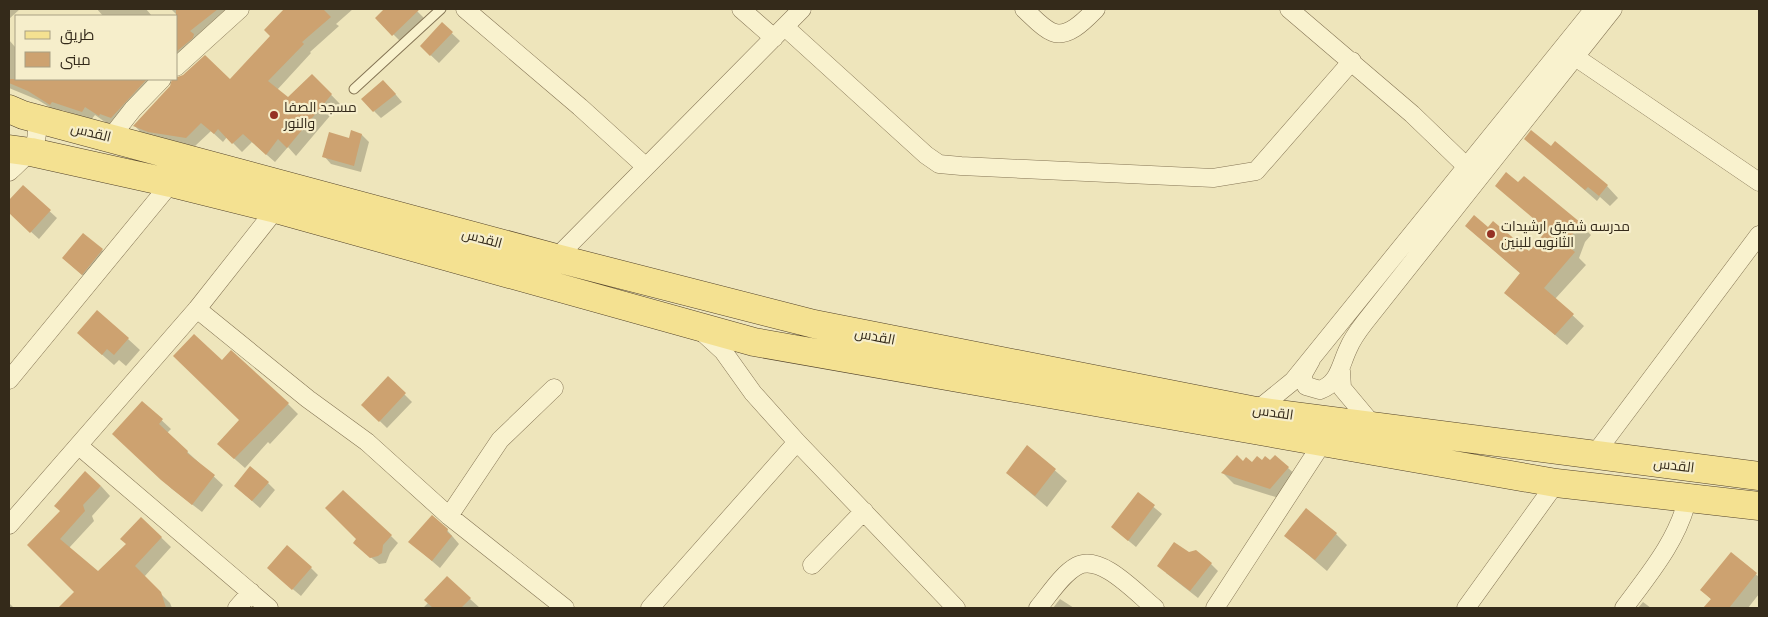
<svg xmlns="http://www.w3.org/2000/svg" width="1768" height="617" viewBox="0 0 1768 617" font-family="'Source Serif 4',Cairo,serif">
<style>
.shadow{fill:#0003}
.building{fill:#cda270}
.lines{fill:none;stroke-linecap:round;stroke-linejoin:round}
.lane-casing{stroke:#857555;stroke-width:11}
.street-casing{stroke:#857555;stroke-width:19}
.primary-casing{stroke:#52422a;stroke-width:29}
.lane{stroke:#f9f2ce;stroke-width:9}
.street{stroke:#f9f2ce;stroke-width:18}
.primary{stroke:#f4e191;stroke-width:28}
.poi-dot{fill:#953124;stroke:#f6eecb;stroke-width:2}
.labels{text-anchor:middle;stroke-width:4.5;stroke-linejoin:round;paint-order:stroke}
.poi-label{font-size:14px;fill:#342a1a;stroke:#f6eecb;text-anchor:start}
.street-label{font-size:14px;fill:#342a1a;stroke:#f6eecb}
</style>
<rect width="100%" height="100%" fill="#eee5bb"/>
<!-- shadow -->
<path class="shadow" d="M 9,9 L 20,9 L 9,19 Z
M 97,9 L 146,9 L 152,16 L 103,16 Z
M 171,9 L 232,9 L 176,56 L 176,20 L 179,17 Z
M 286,9 L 353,9 L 336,24 L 339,26 L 310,52 L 311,53 L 277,90 L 288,98 L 312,75 L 340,104 L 296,156 L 288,147 L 275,162 L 252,142 L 242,152 L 227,137 L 223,142 L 211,131 L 195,146 L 146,138 L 135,126 L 230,81 L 272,36 L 266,30 Z
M 386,9 L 415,9 L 425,19 L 401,42 L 377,18 Z
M 442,24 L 460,41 L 439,63 L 421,46 Z
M 9,40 L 16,48 L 16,79 L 156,79 L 120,127 L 109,123 L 108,124 L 95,115 L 91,120 L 62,110 L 59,113 L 38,100 L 9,88 Z
M 391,89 L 402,102 L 381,118 L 374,111 Z
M 351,132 L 362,135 L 369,142 L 361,172 L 331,164 L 324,156 L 350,140 Z
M 1526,139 L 1551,148 L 1607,186 L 1618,198 L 1610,206 L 1600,197 L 1597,201 Z
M 1518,184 L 1580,224 L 1591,235 L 1585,242 L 1579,258 L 1586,265 L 1555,299 L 1584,326 L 1567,345 L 1505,293 L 1521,274 L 1466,226 L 1488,229 L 1530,253 L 1548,231 Z
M 23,187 L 57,218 L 39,239 L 9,212 L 9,202 Z
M 102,250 L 109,258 L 90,282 L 63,258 Z
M 128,339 L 140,350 L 126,366 L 119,360 L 114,365 L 90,344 Z
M 222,361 L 288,404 L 298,414 L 270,444 L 268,442 L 245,468 L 229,454 L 240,420 Z
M 388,378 L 412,402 L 387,428 L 363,405 Z
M 142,402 L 171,429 L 167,433 L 223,485 L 202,512 L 172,489 L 123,443 Z
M 1028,447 L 1067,481 L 1047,507 L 1007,473 Z
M 1275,456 L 1300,479 L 1282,499 L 1234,484 L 1223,473 L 1243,462 L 1252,464 L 1270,462 Z
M 268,483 L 275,490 L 260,508 L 243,493 Z
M 101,486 L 110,496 L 92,516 L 94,521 L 69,548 L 98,573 L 127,544 L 141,518 L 171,547 L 144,577 L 170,603 L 172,608 L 60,608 L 76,592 L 29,545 Z
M 1138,494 L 1162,514 L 1136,547 L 1112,527 Z
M 447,530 L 459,544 L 440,568 L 410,542 Z
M 1336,534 L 1347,545 L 1327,571 L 1286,536 Z
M 391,536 L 398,543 L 390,553 L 386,563 L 379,564 L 362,550 Z
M 1189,554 L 1211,564 L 1218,571 L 1198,598 L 1166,573 Z
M 1731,554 L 1759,577 L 1759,594 L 1748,608 L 1705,608 L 1712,600 L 1702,590 Z
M 311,568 L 318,575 L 301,596 L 276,575 Z
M 470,599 L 480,608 L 423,608 L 428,603 Z
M 1060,599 L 1074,608 L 1053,608 Z
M 1643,602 L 1651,608 L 1638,608 Z
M 9,603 L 14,608 L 9,608 Z"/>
<!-- building -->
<path class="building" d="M 176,9 L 218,9 L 190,31 L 194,34 L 193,38 L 176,52 Z
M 284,9 L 323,9 L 331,17 L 302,42 L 304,44 L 268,81 L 288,97 L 312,74 L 332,94 L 287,148 L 278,139 L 266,155 L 243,134 L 232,144 L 218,129 L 214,134 L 201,123 L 186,138 L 148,132 L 133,126 L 170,86 L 172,79 L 183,75 L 205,55 L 230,79 L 270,36 L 264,30 Z
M 384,9 L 420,9 L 392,36 L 375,18 Z
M 442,22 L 453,32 L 430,56 L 420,46 Z
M 9,79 L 147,79 L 111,118 L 100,114 L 99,116 L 85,107 L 82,112 L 52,102 L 50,105 L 28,91 L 9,83 Z
M 383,80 L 396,94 L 373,112 L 361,99 Z
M 351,130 L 362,134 L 354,166 L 322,157 L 329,132 L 349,138 Z
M 1531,130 L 1551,146 L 1555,141 L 1608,185 L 1599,196 L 1588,187 L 1585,190 L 1524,139 Z
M 1506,172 L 1518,182 L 1524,176 L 1581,223 L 1574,231 L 1568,246 L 1575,252 L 1544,288 L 1574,314 L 1555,335 L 1504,293 L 1520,273 L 1465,226 L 1474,215 L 1488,227 L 1493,221 L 1529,251 L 1547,230 L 1495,186 Z
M 23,185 L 51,210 L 30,233 L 9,213 L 9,200 Z
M 83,233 L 103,249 L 82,275 L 62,258 Z
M 97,310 L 129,338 L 114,355 L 107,349 L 102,355 L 77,333 Z
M 194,334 L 222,360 L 231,350 L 289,403 L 234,459 L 217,444 L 239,420 L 173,356 Z
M 388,376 L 406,393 L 379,422 L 361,405 Z
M 142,401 L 163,419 L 159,424 L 188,451 L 187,453 L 215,475 L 192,505 L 161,480 L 112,434 Z
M 1027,445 L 1056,469 L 1035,496 L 1006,473 Z
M 1237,455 L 1243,461 L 1246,457 L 1252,462 L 1257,456 L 1262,460 L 1265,456 L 1270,460 L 1275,455 L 1289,467 L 1270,489 L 1221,473 Z
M 250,466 L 269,482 L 252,501 L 234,486 Z
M 85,471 L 101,486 L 83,505 L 85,511 L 60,539 L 98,571 L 126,544 L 120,539 L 141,517 L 162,537 L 135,566 L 161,592 L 166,608 L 58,608 L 74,592 L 27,545 L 60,511 L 54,506 Z
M 343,490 L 392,535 L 383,545 L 382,553 L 378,556 L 370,558 L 353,543 L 356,539 L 325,508 Z
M 1138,492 L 1155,505 L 1128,541 L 1111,527 Z
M 1306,508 L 1337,533 L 1315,560 L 1284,536 Z
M 432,515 L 448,529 L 447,532 L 452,536 L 432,561 L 408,542 Z
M 1174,542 L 1189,552 L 1196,550 L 1212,563 L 1190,591 L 1157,566 Z
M 287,545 L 312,567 L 292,590 L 267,568 Z
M 1731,552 L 1757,573 L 1729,608 L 1703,608 L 1711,599 L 1700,590 Z
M 447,576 L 471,598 L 461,608 L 433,608 L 424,600 Z"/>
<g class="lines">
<!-- lane casing -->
<g class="lane-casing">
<path id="lane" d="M 354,89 L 441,9"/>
</g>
<!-- street casing -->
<g class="street-casing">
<path id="street" d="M 465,9 L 580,107 L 645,166
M 741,9 L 774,38
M 1024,9 C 1032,16 1042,28 1052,32 C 1068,39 1086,19 1096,9
M 1289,9 L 1412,114 L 1466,166
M 785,27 L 926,155 L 939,164 L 961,166 L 1213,178 L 1256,171 L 1352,61
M 1565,50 L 1759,182
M 176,67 L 240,9
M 111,137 L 133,109 L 162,79
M 9,172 C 27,155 43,145 35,118
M 556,258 L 802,9
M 197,309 L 308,399 L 367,442 L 449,516 L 565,608
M 700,330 L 723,351 L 753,393 L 797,442 L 956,608
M 1311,360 L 1302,376 L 1306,386 L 1320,390 C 1339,383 1340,366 1348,349 C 1352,339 1358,331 1365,322 L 1613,9
M 1341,371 L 1342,388 L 1373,425
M 9,380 L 171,183
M 1256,411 L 1293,381 L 1594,9
M 79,446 L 269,608
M 1594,455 L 1759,235
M 449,516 L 500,440 L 554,388
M 9,525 L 197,309 L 276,209
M 812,565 L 864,511
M 237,608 L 251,592
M 650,608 L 797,442
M 1038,608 C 1049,595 1062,574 1077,566 C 1101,553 1137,594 1155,608
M 1215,608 L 1323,442
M 1466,608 L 1556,483
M 1624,608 C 1650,573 1678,540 1688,497"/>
</g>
<!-- primary casing -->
<g class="primary-casing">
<path id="primary" d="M 9,109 L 23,115 L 556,258 L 814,324 L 1256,411 L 1759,476
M 9,149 L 31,152 L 171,183 L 276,209 L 754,342 L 1556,483 L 1759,506"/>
</g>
<!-- lane -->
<use href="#lane" class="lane"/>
<!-- street -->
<use href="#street" class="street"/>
<!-- primary -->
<use href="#primary" class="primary"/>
</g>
<!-- markers -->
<g class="poi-dot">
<circle cx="274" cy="115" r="5"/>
<circle cx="1491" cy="234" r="5"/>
</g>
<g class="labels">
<!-- poi labels -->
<g class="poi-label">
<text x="284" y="112">مسجد الصفا<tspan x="284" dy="16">والنور</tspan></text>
<text x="1501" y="231">مدرسه شفيق ارشيدات<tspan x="1501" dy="16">الثانويه للبنين</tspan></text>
</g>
<!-- street labels -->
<g class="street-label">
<text transform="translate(91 132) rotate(14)" y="5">القدس</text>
<text transform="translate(482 238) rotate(15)" y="5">القدس</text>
<text transform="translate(875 336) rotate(11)" y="5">القدس</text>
<text transform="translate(1273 412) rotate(8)" y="5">القدس</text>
<text transform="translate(1674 465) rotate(7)" y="5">القدس</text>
</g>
</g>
<!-- border -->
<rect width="1768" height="617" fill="none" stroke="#342a1a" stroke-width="20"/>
<!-- legend -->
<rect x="15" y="15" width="162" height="65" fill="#f6eecb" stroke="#a8a084"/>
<rect x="25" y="31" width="25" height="8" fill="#f4e191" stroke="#a8a084"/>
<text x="60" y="40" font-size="15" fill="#342a1a">طريق</text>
<rect x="25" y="52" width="25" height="15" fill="#cda270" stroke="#a8a084"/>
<text x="60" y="65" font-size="15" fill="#342a1a">مبنى</text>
</svg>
